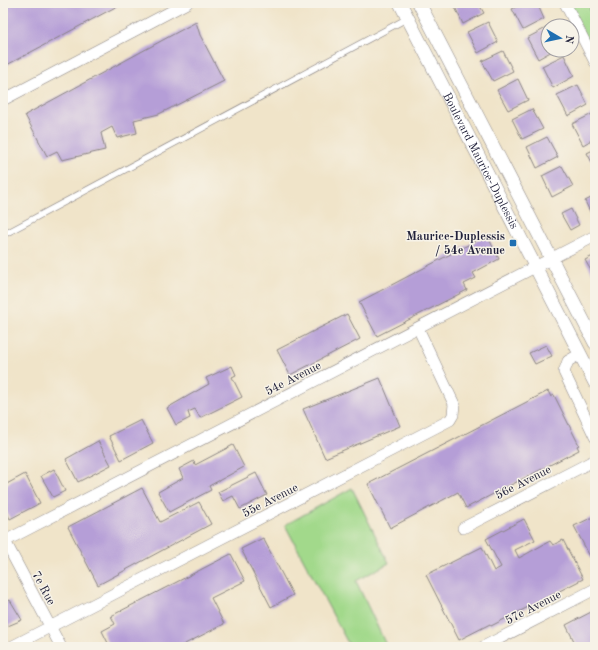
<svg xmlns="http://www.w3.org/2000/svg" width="598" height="650" viewBox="0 0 598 650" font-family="'Old Standard TT',serif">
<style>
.green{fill:#a2d98b;stroke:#627e63}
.building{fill:#b59ed7}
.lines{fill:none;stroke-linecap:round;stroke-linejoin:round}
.service-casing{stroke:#898382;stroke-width:7}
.minor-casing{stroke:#898382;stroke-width:12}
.tertiary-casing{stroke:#898382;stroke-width:14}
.path{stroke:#898382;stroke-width:2;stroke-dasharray:3 3;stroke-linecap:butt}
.service{stroke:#fff;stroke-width:5.5}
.minor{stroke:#fff;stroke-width:11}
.tertiary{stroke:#fff;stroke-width:13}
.poi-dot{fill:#1f6fb2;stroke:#f7f3e8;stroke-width:1.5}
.labels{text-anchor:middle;stroke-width:3;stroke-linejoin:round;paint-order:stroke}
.street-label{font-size:12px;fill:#22223b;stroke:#f7f3e8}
.poi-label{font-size:12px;font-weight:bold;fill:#22223b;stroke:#f7f3e8;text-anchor:end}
</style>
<rect width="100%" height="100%" fill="#f7f3e8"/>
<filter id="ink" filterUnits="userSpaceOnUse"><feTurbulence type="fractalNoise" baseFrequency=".025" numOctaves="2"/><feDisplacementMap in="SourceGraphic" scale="8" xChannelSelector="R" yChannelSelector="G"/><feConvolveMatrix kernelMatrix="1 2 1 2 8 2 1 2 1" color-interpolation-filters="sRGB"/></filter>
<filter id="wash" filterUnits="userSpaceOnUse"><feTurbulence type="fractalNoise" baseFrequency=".012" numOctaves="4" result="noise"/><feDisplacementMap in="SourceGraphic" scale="16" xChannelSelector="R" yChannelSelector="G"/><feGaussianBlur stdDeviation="0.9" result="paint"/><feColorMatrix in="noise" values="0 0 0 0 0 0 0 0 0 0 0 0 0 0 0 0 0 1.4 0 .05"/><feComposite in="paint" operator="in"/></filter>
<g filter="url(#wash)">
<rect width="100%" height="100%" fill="#f0e4c9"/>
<!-- green -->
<path class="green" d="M 565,3 L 595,3 L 595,62 Z
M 352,488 L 389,563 L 356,581 L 387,647 L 350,647 L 285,525 Z"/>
<g id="blocks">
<!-- building -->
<path class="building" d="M 3,3 L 123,3 L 3,67 Z
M 453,3 L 478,3 L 484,13 L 463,24 Z
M 524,3 L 537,3 L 544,19 L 523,30 L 512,9 Z
M 196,22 L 200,35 L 224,81 L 159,114 L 134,120 L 137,133 L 117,138 L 112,127 L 101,133 L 105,150 L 62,160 L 57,151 L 47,156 L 25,115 Z
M 488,22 L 498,42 L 478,53 L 467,32 Z
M 548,27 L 548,50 L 554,50 L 538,59 L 527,38 Z
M 503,51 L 513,71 L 493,81 L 482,61 Z
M 564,55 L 574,76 L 553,88 L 542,66 Z
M 518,79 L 528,100 L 508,110 L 497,90 Z
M 578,85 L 588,105 L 568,116 L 557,95 Z
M 532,109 L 543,129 L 522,139 L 512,119 Z
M 592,114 L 595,119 L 595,138 L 583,145 L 572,124 Z
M 547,137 L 558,157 L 537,168 L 527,147 Z
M 595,149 L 595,168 L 587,153 Z
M 562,166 L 573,186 L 552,197 L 542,176 Z
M 595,196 L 595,214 L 592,216 L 585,201 Z
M 571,209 L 579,225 L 570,230 L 561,214 Z
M 487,235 L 499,259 L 473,273 L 476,278 L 464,284 L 467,290 L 377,336 L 359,302 Z
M 595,255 L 595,273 L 593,274 L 585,260 Z
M 347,314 L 360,339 L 290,375 L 277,350 Z
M 546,345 L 552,356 L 535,364 L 529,353 Z
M 232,366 L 236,375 L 232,377 L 242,397 L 200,418 L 195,409 L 188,412 L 190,418 L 176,425 L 167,408 L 209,384 L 206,378 Z
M 380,378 L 400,426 L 325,458 L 303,409 Z
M 548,391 L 551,397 L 554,395 L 579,445 L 577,446 L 579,450 L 466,508 L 458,492 L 390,528 L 368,484 Z
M 141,420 L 153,443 L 121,460 L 109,436 Z
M 98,441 L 111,465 L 78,482 L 66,459 Z
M 233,445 L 244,467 L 209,486 L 211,490 L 169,512 L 158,492 L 183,478 L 179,469 L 194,461 L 195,465 Z
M 54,469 L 65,491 L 53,497 L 41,476 Z
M 256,473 L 267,495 L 240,509 L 233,496 L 223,501 L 218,492 Z
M 25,474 L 40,503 L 10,519 L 3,505 L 3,486 Z
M 142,488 L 160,522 L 199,502 L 211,524 L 98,585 L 68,527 Z
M 595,516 L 595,566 L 574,526 Z
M 524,519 L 535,540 L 515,550 L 519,558 L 550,541 L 553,545 L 563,540 L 583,579 L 491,626 L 490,624 L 459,640 L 426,575 L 482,547 L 494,571 L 501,567 L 486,539 Z
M 263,538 L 293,595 L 271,607 L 241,549 Z
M 231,554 L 245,581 L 211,598 L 224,624 L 179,647 L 110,647 L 102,631 L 115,624 L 111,616 Z
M 10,600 L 22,620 L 3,628 L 3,604 Z
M 595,610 L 595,647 L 577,647 L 566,625 Z"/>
</g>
</g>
<g filter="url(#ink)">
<use href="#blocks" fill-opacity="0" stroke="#898382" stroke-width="1"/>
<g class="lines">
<!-- service casing -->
<g class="service-casing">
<path id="service" d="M 3,235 L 408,18"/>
</g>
<!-- minor casing -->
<g class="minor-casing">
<path id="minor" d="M 565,3 L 595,62
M 3,100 L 187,3
M 580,354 L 568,361 L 564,372 L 595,437
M 463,528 L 595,460
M 5,541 L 61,647
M 3,542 L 595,236
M 11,647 L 450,420 L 453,415 L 454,404 L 418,328
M 483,647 L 595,589"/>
</g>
<!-- tertiary casing -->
<g class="tertiary-casing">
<g id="tertiary">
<path id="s1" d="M 400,3 L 595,383"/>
<path d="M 419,3 L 595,343"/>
</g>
</g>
<!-- path -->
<path class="path" d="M 589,3 L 595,15"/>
<!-- service -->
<use href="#service" class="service"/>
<!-- minor -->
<use href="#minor" class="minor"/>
<!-- tertiary -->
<use href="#tertiary" class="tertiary"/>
</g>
</g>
<!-- markers -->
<rect class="poi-dot" x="509" y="239" width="8" height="8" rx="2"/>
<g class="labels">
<!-- street labels -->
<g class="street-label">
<text dy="4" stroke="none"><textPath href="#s1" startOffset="177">Boulevard Maurice-Duplessis</textPath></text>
<text transform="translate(293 378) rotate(-27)" y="4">54e Avenue</text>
<text transform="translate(523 482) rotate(-27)" y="4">56e Avenue</text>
<text transform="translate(270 500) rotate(-27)" y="4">55e Avenue</text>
<text transform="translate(44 588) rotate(62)" y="4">7e Rue</text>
<text transform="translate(533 607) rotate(-27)" y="4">57e Avenue</text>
</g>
<!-- poi labels -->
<g class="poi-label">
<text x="505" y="240">Maurice-Duplessis<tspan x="505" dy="14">/ 54e Avenue</tspan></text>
</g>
</g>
<!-- margin -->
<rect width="598" height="650" fill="none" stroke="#f7f3e8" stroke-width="16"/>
<!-- north arrow -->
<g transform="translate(560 38) rotate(99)"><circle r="19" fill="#f7f3e8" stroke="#a29fa3"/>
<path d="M0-3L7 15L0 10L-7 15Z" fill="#1f6fb2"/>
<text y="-6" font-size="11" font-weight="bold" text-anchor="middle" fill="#22223b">N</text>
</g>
</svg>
